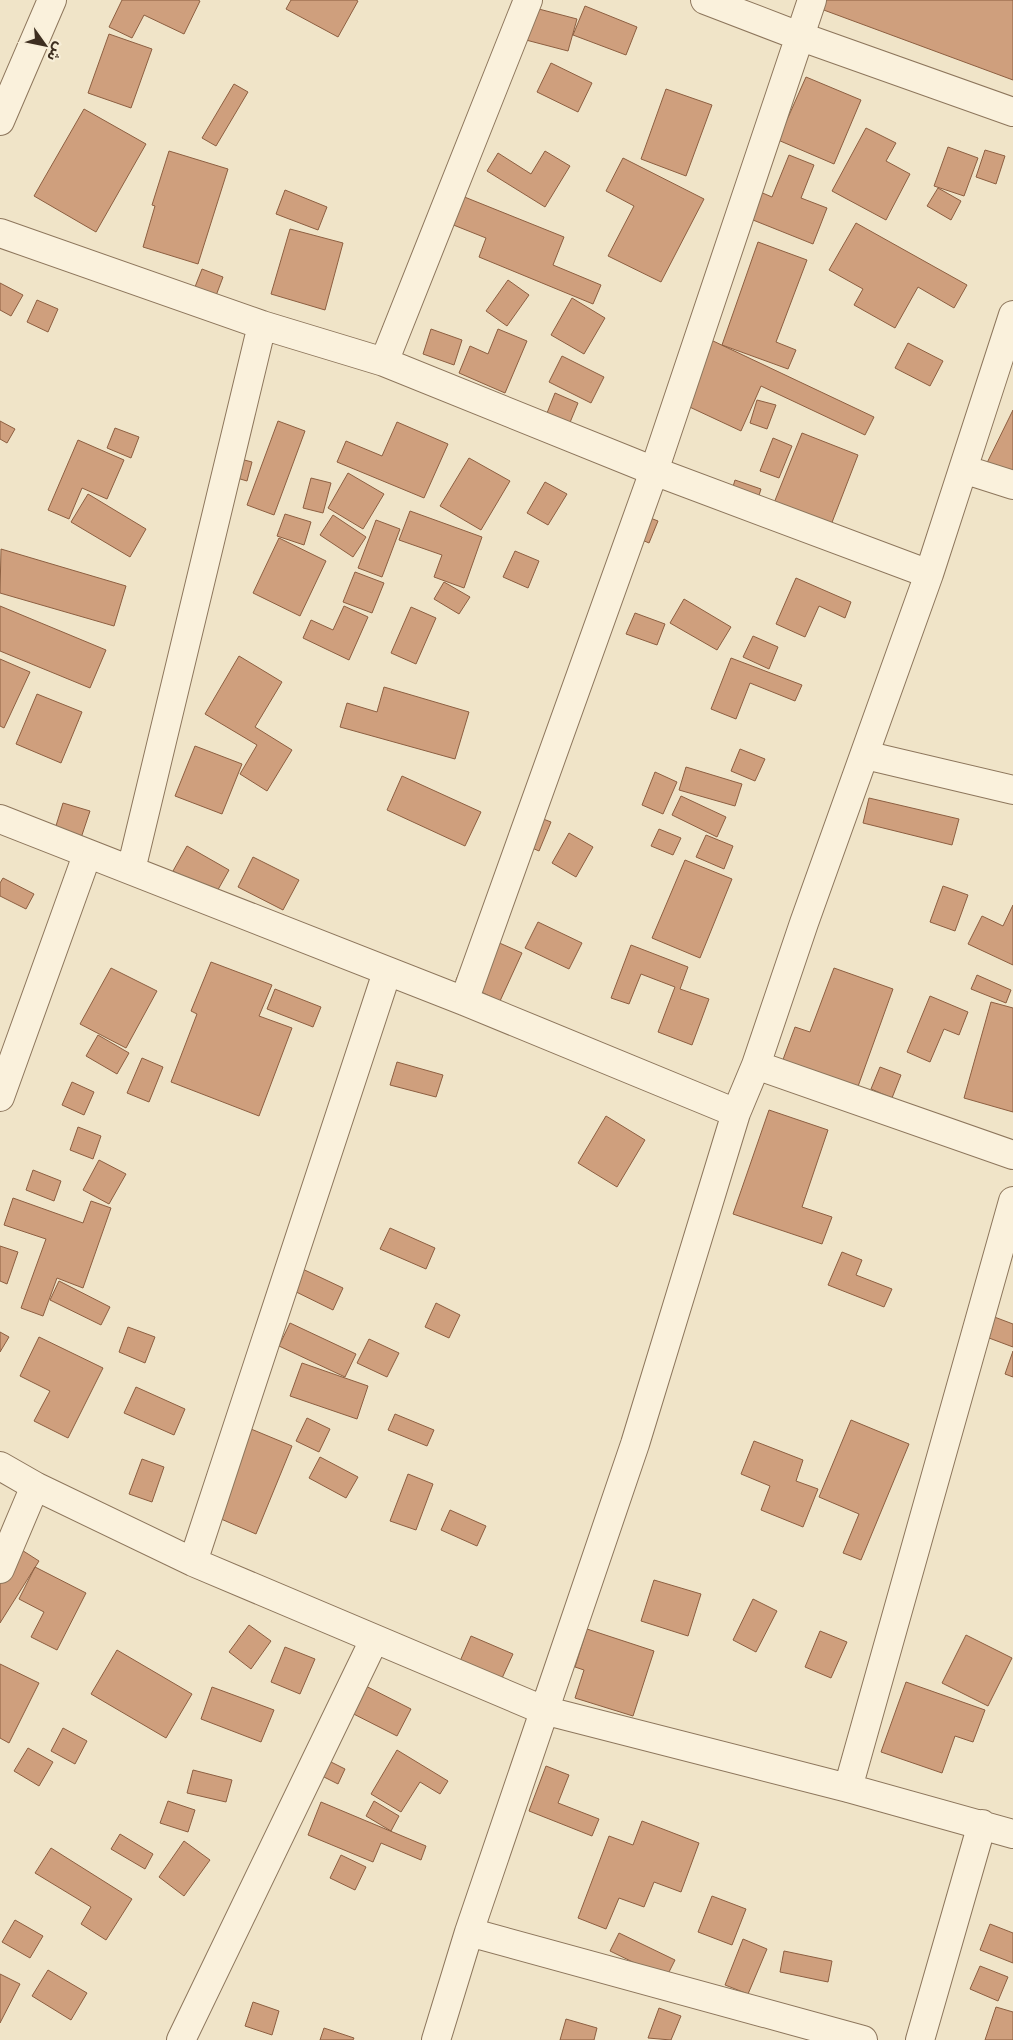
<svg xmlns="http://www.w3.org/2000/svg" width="1013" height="2040" viewBox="0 0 1013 2040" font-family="Bitter,'Noto Sans Arabic',serif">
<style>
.building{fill:#cf9f7d;stroke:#8d5f41}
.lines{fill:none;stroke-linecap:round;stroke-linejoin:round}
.minor-casing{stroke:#8d765c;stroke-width:30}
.minor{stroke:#faf1dc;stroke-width:28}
</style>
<rect width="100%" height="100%" fill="#f0e4c8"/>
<!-- building -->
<path class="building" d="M 122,0 L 198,0 L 200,1 L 184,34 L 144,15 L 132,38 L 109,27 Z
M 291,0 L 356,0 L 358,1 L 338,37 L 286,9 Z
M 824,0 L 1013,0 L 1013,80 L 821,9 Z
M 585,6 L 637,27 L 626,55 L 573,35 Z
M 535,8 L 577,19 L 568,51 L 526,40 Z
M 109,34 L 152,49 L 131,108 L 88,93 Z
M 551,63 L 592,83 L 578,112 L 537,92 Z
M 806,77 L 861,100 L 834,164 L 778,140 Z
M 234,84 L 248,92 L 216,146 L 202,138 Z
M 666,89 L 712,105 L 686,176 L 641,159 Z
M 84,109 L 146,144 L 96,232 L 34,196 Z
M 866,128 L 896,143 L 886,161 L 910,174 L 886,220 L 832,191 Z
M 948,147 L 978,158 L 964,196 L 934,186 Z
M 985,150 L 1005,156 L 996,184 L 976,177 Z
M 169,151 L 228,169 L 198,264 L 143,247 L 155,206 L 152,205 Z
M 545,151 L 570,166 L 545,207 L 487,171 L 498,153 L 531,174 Z
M 789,155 L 814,165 L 801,198 L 827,208 L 813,244 L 743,216 L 753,189 L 772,197 Z
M 623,158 L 704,199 L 661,282 L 608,256 L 634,206 L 606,191 Z
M 938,188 L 961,201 L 951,220 L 927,206 Z
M 285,190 L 327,207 L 318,230 L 276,214 Z
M 452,192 L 564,237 L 553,265 L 601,285 L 593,304 L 479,257 L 486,238 L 441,220 Z
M 856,223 L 967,285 L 954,308 L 918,287 L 895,328 L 854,305 L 863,289 L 829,270 Z
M 290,229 L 343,243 L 325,310 L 271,294 Z
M 758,242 L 807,260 L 776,342 L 796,350 L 788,369 L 722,345 Z
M 202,269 L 223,277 L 214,301 L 193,292 Z
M 508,280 L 529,295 L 507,326 L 486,311 Z
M 0,283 L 23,295 L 11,316 L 0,310 Z
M 572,298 L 605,318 L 584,354 L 551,335 Z
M 37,300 L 58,309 L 48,332 L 27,322 Z
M 431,329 L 462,340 L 454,365 L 423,354 Z
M 498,329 L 527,341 L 505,393 L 459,373 L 470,346 L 488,354 Z
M 711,340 L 874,417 L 865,435 L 761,386 L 741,431 L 681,403 Z
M 908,343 L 943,361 L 930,386 L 895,368 Z
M 562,356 L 604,377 L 591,403 L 549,382 Z
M 555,393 L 578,403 L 564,437 L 541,428 Z
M 757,400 L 776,405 L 767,429 L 750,423 Z
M 1013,410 L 1013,480 L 984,469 Z
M 0,421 L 15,429 L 7,443 L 0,439 Z
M 278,421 L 305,431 L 274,515 L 247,505 Z
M 397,422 L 448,444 L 424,498 L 337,462 L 346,441 L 382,456 Z
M 115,428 L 139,437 L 131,458 L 107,448 Z
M 802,433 L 858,455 L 831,525 L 774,503 Z
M 773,438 L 792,446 L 779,478 L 760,471 Z
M 78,440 L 124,460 L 107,499 L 82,488 L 69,519 L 48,510 Z
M 225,455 L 252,462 L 247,481 L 220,473 Z
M 469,458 L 510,481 L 481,530 L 440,506 Z
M 348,473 L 384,494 L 363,529 L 328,508 Z
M 311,478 L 331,483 L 323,513 L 303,508 Z
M 735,480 L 761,489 L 755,508 L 729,500 Z
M 545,482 L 567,494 L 548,525 L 527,513 Z
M 88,494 L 146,529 L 130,557 L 71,522 Z
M 410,511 L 482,537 L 464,588 L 434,577 L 442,555 L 399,540 Z
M 635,512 L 658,521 L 649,543 L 626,533 Z
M 285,514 L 311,522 L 304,545 L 277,536 Z
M 333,515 L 366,537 L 353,557 L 320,535 Z
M 376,520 L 400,529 L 382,577 L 358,568 Z
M 279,538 L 326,561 L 300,616 L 253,593 Z
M 1,549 L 126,586 L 114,626 L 0,593 Z
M 515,551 L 539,561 L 528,588 L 503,577 Z
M 355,572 L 384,583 L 372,613 L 343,602 Z
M 796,578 L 851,602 L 845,618 L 819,606 L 805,637 L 776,624 Z
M 444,582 L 470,597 L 459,614 L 434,599 Z
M 684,599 L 731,627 L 717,650 L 670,623 Z
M 0,606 L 106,650 L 90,688 L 0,651 Z
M 344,606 L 368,617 L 349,660 L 303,638 L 311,620 L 333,630 Z
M 411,607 L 436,618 L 416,664 L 391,653 Z
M 635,613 L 665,624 L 657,645 L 626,634 Z
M 753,636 L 778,647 L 769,669 L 743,657 Z
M 239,656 L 282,682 L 255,727 L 292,750 L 267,791 L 240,774 L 257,745 L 205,714 Z
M 731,658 L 802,685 L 795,701 L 750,683 L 736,719 L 711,709 Z
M 0,659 L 30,672 L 4,728 L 0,726 Z
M 384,687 L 469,712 L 455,759 L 340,727 L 347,703 L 377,712 Z
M 37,694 L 82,712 L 61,763 L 16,744 Z
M 195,746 L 242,764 L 222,814 L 175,796 Z
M 740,749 L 765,759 L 755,781 L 731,771 Z
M 686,767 L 742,784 L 735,806 L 679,790 Z
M 655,772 L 677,782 L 663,814 L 642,805 Z
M 402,776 L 481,812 L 465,846 L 387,810 Z
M 681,796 L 726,817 L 717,837 L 672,815 Z
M 869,798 L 959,819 L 952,845 L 863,823 Z
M 63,803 L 90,811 L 81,838 L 55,829 Z
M 525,812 L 551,822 L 539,851 L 514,840 Z
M 659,829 L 681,838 L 673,855 L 651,846 Z
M 569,833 L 593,847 L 576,877 L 552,863 Z
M 706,835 L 733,846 L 724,869 L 696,857 Z
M 187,846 L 229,870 L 215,895 L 173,871 Z
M 253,857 L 299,880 L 283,910 L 238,887 Z
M 685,860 L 732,879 L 700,958 L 652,938 Z
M 3,878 L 34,894 L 26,909 L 0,896 L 0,883 Z
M 943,886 L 968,895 L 955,931 L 930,922 Z
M 1013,905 L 1013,965 L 968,944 L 982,916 L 1003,926 Z
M 538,922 L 582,943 L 569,969 L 525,948 Z
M 477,933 L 522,953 L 500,1001 L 456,980 Z
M 631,945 L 688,967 L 680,989 L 709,999 L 692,1045 L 658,1032 L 675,987 L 641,974 L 629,1004 L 611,998 Z
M 211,962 L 272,985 L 259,1016 L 292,1028 L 259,1116 L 171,1082 L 197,1014 L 191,1011 Z
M 111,968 L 157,991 L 126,1048 L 80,1024 Z
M 834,968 L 893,989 L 856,1092 L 781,1065 L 795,1027 L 810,1032 Z
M 977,975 L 1011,990 L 1006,1003 L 971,989 Z
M 275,989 L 321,1007 L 313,1027 L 267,1009 Z
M 930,996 L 968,1012 L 959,1035 L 944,1029 L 930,1062 L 907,1052 Z
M 991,1002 L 1013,1008 L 1013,1112 L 964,1098 Z
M 98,1035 L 129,1053 L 117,1074 L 86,1056 Z
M 142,1058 L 163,1067 L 149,1102 L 127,1093 Z
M 397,1062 L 443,1075 L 436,1097 L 390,1085 Z
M 880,1067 L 901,1075 L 892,1098 L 871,1089 Z
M 72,1082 L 94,1092 L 84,1115 L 62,1105 Z
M 769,1110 L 828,1130 L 802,1207 L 832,1217 L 822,1244 L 733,1214 Z
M 606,1116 L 645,1140 L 617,1187 L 578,1163 Z
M 78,1127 L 101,1136 L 93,1159 L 70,1150 Z
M 99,1160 L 126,1174 L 109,1204 L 83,1190 Z
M 33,1170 L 61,1181 L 54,1201 L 26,1190 Z
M 13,1198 L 83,1223 L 91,1201 L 111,1208 L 83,1288 L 57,1278 L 43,1316 L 21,1308 L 46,1239 L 4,1225 Z
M 390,1228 L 435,1248 L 426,1269 L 380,1249 Z
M 0,1246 L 18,1252 L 7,1284 L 0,1281 Z
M 842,1252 L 862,1260 L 856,1275 L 892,1289 L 884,1307 L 828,1285 Z
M 294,1265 L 343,1288 L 333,1310 L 284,1286 Z
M 59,1281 L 110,1307 L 101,1325 L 50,1300 Z
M 436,1303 L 460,1315 L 449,1338 L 425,1327 Z
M 989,1315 L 1013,1324 L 1013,1347 L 981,1335 Z
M 290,1323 L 356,1354 L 345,1377 L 279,1346 Z
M 128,1327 L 155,1337 L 145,1363 L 119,1352 Z
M 0,1332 L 9,1337 L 0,1352 Z
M 39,1337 L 103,1368 L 68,1438 L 34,1421 L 50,1391 L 20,1376 Z
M 369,1339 L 399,1353 L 387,1377 L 357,1363 Z
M 1013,1351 L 1013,1377 L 1005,1374 Z
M 302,1363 L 368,1386 L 357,1419 L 290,1396 Z
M 136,1387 L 185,1409 L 174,1435 L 124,1413 Z
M 395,1414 L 434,1430 L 427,1446 L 388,1430 Z
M 307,1418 L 330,1429 L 319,1452 L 296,1441 Z
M 851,1420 L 909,1444 L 861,1560 L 843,1553 L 859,1514 L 819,1497 Z
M 251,1429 L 292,1446 L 256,1534 L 214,1516 Z
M 754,1441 L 803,1460 L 796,1481 L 818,1489 L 803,1527 L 761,1510 L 770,1486 L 741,1474 Z
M 320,1457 L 358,1477 L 346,1498 L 309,1478 Z
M 142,1459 L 164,1467 L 152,1502 L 129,1494 Z
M 408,1474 L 433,1484 L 416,1530 L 390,1521 Z
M 450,1510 L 486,1526 L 477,1546 L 441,1530 Z
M 17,1547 L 39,1561 L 0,1623 L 0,1574 Z
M 35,1567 L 86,1593 L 57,1650 L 31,1637 L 44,1612 L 19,1599 Z
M 654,1580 L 701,1594 L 688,1636 L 641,1621 Z
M 753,1599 L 777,1611 L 756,1652 L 733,1640 Z
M 249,1625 L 271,1641 L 251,1669 L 229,1652 Z
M 587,1629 L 654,1651 L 633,1716 L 575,1698 L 584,1670 L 575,1667 Z
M 820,1631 L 847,1642 L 831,1678 L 805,1667 Z
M 966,1635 L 1012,1658 L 988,1706 L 942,1683 Z
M 471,1636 L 513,1654 L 498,1687 L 457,1668 Z
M 285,1647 L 315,1659 L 300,1694 L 271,1682 Z
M 117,1650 L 192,1694 L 166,1738 L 91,1694 Z
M 0,1664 L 39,1683 L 9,1743 L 0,1738 Z
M 346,1676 L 411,1709 L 397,1736 L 332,1703 Z
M 906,1682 L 985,1710 L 973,1742 L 955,1736 L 942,1773 L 881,1752 Z
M 212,1687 L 274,1710 L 261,1742 L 201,1719 Z
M 63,1728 L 87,1741 L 75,1764 L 51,1751 Z
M 28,1748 L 53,1762 L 39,1786 L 14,1771 Z
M 397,1750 L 448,1781 L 440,1794 L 420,1782 L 401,1812 L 371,1794 Z
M 319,1756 L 345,1769 L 338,1784 L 312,1771 Z
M 546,1766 L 569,1775 L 558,1803 L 599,1819 L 592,1836 L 529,1811 Z
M 193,1770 L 232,1780 L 226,1802 L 187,1793 Z
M 168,1801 L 195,1810 L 188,1832 L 160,1823 Z
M 374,1801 L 399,1816 L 391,1831 L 366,1816 Z
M 321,1802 L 426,1846 L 421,1860 L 381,1843 L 373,1862 L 308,1835 Z
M 642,1821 L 699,1843 L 681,1892 L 654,1882 L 644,1907 L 619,1898 L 606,1929 L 578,1918 L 609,1836 L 633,1845 Z
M 120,1834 L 153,1854 L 145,1869 L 111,1849 Z
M 184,1841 L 210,1860 L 184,1896 L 159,1877 Z
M 51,1848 L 132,1899 L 106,1940 L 81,1924 L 91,1907 L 35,1873 Z
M 341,1855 L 366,1867 L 355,1890 L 330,1878 Z
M 712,1896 L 746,1909 L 732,1945 L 698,1932 Z
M 15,1920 L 43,1936 L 30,1958 L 2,1942 Z
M 990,1924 L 1013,1933 L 1013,1963 L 980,1950 Z
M 619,1933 L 675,1960 L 666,1978 L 610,1951 Z
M 743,1939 L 767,1949 L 748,1994 L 725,1985 Z
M 784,1951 L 832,1961 L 828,1982 L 780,1972 Z
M 980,1966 L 1008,1977 L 998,2001 L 970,1989 Z
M 48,1970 L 87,1993 L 71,2020 L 32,1996 Z
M 0,1974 L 20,1984 L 0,2023 Z
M 253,2002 L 279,2011 L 272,2035 L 245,2026 Z
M 996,2007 L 1013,2012 L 1013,2040 L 985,2040 Z
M 659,2008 L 681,2016 L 671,2040 L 648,2038 Z
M 566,2019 L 597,2028 L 594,2040 L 560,2040 Z
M 324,2028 L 354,2038 L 353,2040 L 320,2040 Z"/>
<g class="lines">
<!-- minor casing -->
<g class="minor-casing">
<path id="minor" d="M 705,0 L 799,36 L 1013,112
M 0,121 L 52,0
M 0,233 L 262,325 L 384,362 L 654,471 L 929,574
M 384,362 L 528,0
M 963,469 L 1013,485
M 865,755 L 1013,790
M 0,819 L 464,1001 L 736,1113
M 131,870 L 262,325
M 464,1001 L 654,471 L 812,0
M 756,1065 L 1013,1155
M 0,1097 L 87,855
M 0,1466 L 35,1486 L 193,1562 L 543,1710 L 848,1788 L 1013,1834
M 193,1562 L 387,972
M 0,1569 L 35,1486
M 848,1788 L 1013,1201
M 469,1932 L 863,2040
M 181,2040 L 374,1640
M 436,2040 L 469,1932 L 635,1444 L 736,1113 L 756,1065 L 804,923 L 929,574 L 1013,315
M 920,2040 L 982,1824"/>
</g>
<!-- minor -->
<use href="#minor" class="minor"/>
</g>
<!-- north arrow -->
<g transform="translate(45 45) rotate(123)" stroke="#f7eed8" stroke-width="4" paint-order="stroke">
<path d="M0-4L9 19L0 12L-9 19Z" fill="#3d2e20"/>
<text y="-8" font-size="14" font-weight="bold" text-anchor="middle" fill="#3d2e20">ش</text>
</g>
</svg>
